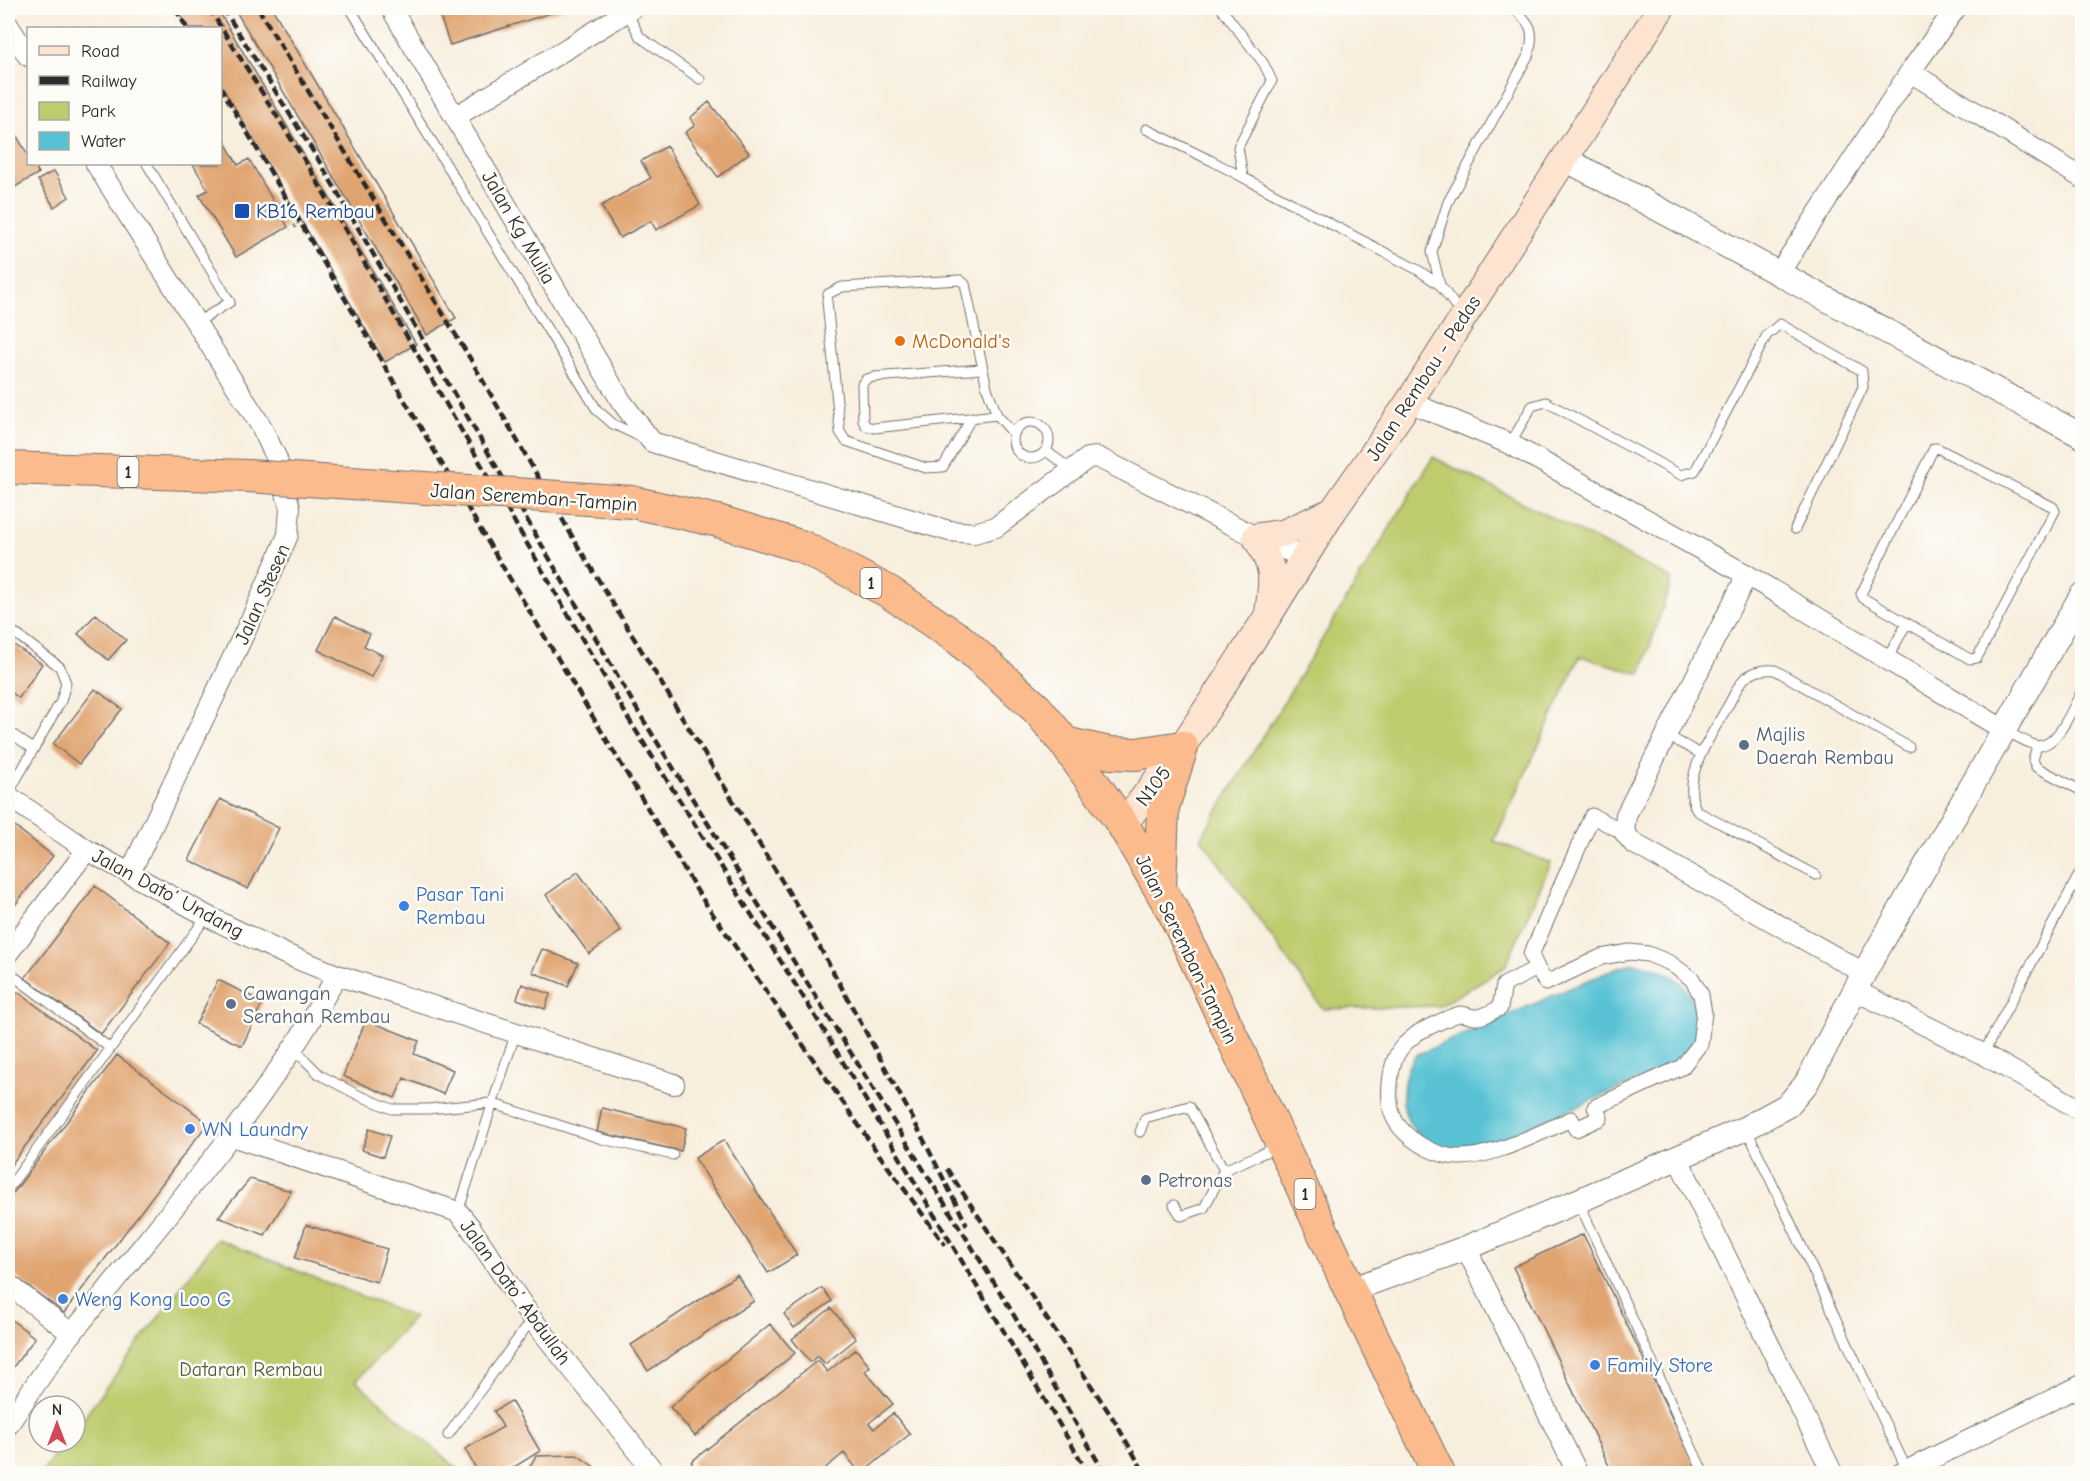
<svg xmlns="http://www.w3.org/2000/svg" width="2090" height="1481" viewBox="0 0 2090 1481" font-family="'Comic Neue',sans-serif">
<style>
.green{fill:#becc6e;stroke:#747c4c;stroke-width:1.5}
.water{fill:#58c2d4;stroke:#427680;stroke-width:1.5}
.building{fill:#e0a471}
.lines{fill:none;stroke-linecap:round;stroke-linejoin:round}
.service-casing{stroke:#736f69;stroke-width:11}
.pedestrian-casing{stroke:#736f69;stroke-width:17}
.minor-casing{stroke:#736f69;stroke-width:22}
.tertiary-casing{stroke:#736f69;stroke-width:26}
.secondary-casing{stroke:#736f69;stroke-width:29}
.trunk-casing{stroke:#736f69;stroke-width:34}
.path{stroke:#736f69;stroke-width:4;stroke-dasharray:1.5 4.5;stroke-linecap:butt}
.service{stroke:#fff;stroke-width:9}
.pedestrian{stroke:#fff;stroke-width:15}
.minor{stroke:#fff;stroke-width:20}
.tertiary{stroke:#fff;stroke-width:24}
.secondary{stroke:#fde4d1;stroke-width:27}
.trunk{stroke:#fbbb8d;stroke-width:32}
.rail{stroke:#2b2b2b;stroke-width:4.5;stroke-dasharray:9 4.5;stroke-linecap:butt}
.trunk-bridge-casing{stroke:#736f69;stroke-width:34;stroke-linecap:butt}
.trunk-bridge{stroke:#fbbb8d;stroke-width:32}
.transit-dot{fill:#1a4fb4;stroke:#fdfcf7;stroke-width:2}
.food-dot{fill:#e8710a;stroke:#fdfcf7;stroke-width:2}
.service-dot{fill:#5c6f8a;stroke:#fdfcf7;stroke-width:2}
.shop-dot{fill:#3f7fe0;stroke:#fdfcf7;stroke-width:2}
.labels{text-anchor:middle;stroke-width:5;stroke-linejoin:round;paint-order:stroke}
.shield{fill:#fdfcf7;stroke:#6a6a68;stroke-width:1.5}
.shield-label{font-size:18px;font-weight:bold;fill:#2b2b2b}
.transit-label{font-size:20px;fill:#164399;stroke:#fdfcf7;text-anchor:start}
.street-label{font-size:20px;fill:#2b2b2b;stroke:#fdfcf7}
.food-label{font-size:20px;fill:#c56008;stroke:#fdfcf7;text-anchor:start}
.service-label{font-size:20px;fill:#4e5e75;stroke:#fdfcf7;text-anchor:start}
.shop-label{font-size:20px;fill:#366cbe;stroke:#fdfcf7;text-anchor:start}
.park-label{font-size:20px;fill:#575b3f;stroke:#fdfcf7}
</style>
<rect width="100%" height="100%" fill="#fdfcf7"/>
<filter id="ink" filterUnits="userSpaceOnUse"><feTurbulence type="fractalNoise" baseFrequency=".0167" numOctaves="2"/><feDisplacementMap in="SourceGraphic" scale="12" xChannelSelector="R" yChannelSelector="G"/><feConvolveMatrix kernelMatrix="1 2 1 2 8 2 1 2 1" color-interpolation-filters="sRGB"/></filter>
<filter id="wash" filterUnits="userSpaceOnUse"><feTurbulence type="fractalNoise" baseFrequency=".008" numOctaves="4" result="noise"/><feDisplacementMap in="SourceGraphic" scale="24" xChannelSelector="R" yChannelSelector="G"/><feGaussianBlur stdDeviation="1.35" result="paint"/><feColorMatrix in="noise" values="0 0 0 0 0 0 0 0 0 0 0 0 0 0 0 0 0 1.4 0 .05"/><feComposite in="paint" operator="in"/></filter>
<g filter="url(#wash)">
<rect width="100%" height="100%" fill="#f8eedd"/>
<!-- green -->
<path class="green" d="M 1433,457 L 1672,579 L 1641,674 L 1580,656 L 1494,841 L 1551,863 L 1505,967 L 1440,1006 L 1323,1009 L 1201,838 Z
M 217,1239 L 414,1317 L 356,1381 L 462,1473 L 41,1473 L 65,1442 L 75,1442 L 75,1429 Z"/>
<!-- water -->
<path class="water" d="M 1633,963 C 1666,967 1693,982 1697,1019 C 1697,1027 1696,1039 1692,1046 C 1689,1053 1681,1059 1677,1064 L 1480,1148 C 1474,1149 1467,1152 1461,1152 C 1428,1155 1401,1125 1403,1094 C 1404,1078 1406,1067 1416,1055 L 1605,973 Z"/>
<g id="blocks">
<!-- building -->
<path class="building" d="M 176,8 L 217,8 L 416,344 L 385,362 L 220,83 L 220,28 L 188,28 Z
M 234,8 L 272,8 L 456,318 L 427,335 Z
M 437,8 L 566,8 L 450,45 Z
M 709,102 L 749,153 L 718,177 L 685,133 L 695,125 L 690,118 Z
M 8,120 L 28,156 L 28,164 L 33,164 L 39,173 L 8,191 Z
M 220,134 L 238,165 L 249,159 L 288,227 L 236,257 L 199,195 L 208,190 L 193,164 L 220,164 Z
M 667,146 L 700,205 L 656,230 L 651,221 L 620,238 L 601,206 L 651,178 L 641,161 Z
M 54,171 L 69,197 L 54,207 L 38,180 Z
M 96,614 L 126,640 L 108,660 L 78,634 Z
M 335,616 L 370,634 L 364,646 L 382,655 L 371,677 L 318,650 Z
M 8,641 L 42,664 L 19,698 L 8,690 Z
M 95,689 L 122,709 L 79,764 L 53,744 Z
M 220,799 L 279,828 L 248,889 L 189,860 Z
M 8,821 L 53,856 L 8,914 Z
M 578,872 L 621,931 L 589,954 L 546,895 Z
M 95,886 L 170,943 L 101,1034 L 25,978 Z
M 542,949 L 578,963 L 568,986 L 532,972 Z
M 218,980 L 263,1002 L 242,1046 L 196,1024 Z
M 522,984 L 550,994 L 545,1009 L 517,999 Z
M 18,992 L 97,1051 L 8,1169 L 8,1006 Z
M 366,1020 L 419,1041 L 414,1054 L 453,1070 L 443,1094 L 404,1078 L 395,1098 L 343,1076 Z
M 117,1055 L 208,1123 L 64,1313 L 8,1271 L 8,1200 Z
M 602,1108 L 686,1128 L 681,1151 L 597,1132 Z
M 369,1129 L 390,1136 L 383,1157 L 362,1150 Z
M 724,1140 L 797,1255 L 768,1273 L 695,1158 Z
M 250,1179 L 291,1191 L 265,1235 L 218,1217 Z
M 306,1225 L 387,1249 L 377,1282 L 295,1258 Z
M 1583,1234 L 1699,1474 L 1613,1474 L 1513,1267 Z
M 737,1275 L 754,1301 L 648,1371 L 631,1345 Z
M 822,1288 L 832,1301 L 794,1328 L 784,1314 Z
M 831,1308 L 856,1339 L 825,1364 L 818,1356 L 810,1362 L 792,1339 Z
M 8,1317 L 35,1338 L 8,1374 Z
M 770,1324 L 795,1353 L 695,1436 L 670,1407 Z
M 856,1349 L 870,1367 L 865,1371 L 893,1404 L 869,1423 L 874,1429 L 893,1413 L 910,1434 L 861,1474 L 844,1453 L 818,1474 L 726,1474 L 724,1472 L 722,1474 L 700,1474 L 691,1462 L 818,1360 L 827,1372 Z
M 511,1401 L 540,1451 L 503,1474 L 479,1474 L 465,1449 L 503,1427 L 494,1411 Z
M 577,1455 L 596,1468 L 590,1474 L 525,1474 L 536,1456 Z"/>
</g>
</g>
<g filter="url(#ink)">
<use href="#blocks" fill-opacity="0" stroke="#736f69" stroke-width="1.5"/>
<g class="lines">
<!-- service casing -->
<g class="service-casing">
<path id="service" d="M 350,8 L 597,410 L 613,424 L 645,439
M 1221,8 L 1264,64 L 1272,81 L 1238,147 L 1243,177
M 627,12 L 640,37 L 700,79
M 1146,129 L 1212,161 L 1418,270 L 1440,285 L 1462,315
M 147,164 L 230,302 L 196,323
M 1440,285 L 1432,252 L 1448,202 L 1529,54 C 1535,29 1531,24 1513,8
M 982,369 L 874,377 L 866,379 L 862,384 L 863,421 L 866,426 L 874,428 L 997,415
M 972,417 L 943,467 L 926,468 L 846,441 L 840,432 L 827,301 L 828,294 L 842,287 L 960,280 L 965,284 L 987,388 L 997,415 L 1013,433
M1013 440a18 18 0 1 1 36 0a18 18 0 1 1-36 0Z
M 1510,444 L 1532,406 L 1546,402 L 1681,475 L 1695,471 L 1767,335 L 1780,324 L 1862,371 L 1863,387 L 1795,529
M 1934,448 L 1937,448 L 2053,507 L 2055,511 L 1977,658 L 1970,659 L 1863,598 L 1861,594 Z
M 1046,451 L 1072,470
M 8,628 L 60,667 L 66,683 L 61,701 L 8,794
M 1887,659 L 1907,623
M 2004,730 C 2014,735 2025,742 2035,745 C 2057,751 2074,705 2082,690
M 8,731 L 33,749
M 1666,735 L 1701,754
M 2037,746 L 2033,760 L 2036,767 L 2082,791
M 1816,875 L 1697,811 C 1679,781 1711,736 1726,709 C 1732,700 1737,685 1745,678 C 1754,671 1765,669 1775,670 L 1909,747
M 8,972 L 110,1048
M 293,1048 L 320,1075 L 358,1095 L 392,1109 L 428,1109 L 491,1103 L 602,1139 L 673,1155
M 1983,1054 L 2082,869
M 1747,1130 L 1907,1470
M 1140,1132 L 1145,1118 L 1189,1106 L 1224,1170
M 8,1189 L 207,916
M 1579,1203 L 1704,1474
M 1174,1205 L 1181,1216 L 1204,1208 L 1224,1170 L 1277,1147
M 458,1212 C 478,1152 495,1092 516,1033
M 448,1435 L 532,1319"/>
</g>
<!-- pedestrian casing -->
<g class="pedestrian-casing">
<path id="pedestrian" d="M 1537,968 L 1546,983 L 1601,957 L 1630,952 L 1648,954 L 1670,963 L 1692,979 L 1701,995 L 1704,1013 L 1700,1044 L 1682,1067 L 1595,1107 L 1600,1118 L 1576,1129 L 1571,1119 C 1539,1133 1483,1163 1449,1156 C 1429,1152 1407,1139 1396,1122 C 1385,1105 1389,1062 1402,1047 C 1406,1042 1414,1036 1419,1032 C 1427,1028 1454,1014 1461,1014 C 1466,1014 1470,1017 1475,1017 C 1482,1018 1493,1011 1500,1008 L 1504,985 L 1537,968 L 1531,955 L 1592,816 L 1624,832"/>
</g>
<!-- minor casing -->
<g class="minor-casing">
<path id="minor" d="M 391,8 L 621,401 L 652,442 L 949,531 L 974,533 L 996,527 L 1088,458 L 1097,457 L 1256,537 L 1305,558
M 8,25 L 28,56
M 1910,72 L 2082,178
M 455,117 L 633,8
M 96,164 L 261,426 L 277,459 L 290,508 L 288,535 L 254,613 L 130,873
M 1779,273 L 1910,72 L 1956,8
M 1409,402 L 1510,444 L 1747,575 L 2004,730
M 1747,575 L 1626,815 L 1624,832 L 1633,843 L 1864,973
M 8,796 L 87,850 L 207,916 L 285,954 L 337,975 L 674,1084
M 8,953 L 87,850
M 1854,990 L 1983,1054 L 2082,1111
M 232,1136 L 458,1212 L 471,1228 L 532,1319 L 656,1474
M 1677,1157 L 1833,1474
M 1466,1248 L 1578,1474
M 8,1284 L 72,1334
M 8,1425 C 29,1394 50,1361 74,1331 C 166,1215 266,1105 337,975
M 1900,1474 L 2082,1385"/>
</g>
<!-- tertiary casing -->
<g class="tertiary-casing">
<path id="tertiary" d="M 1565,159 L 2082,436
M 1350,1290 L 1466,1248 L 1578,1201 L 1746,1128 L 1788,1105 L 1806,1084 L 1864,973 L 2082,595"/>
</g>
<!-- secondary casing -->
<g class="secondary-casing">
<path id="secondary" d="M 1269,609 C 1274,574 1274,568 1256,537 L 1284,533 L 1333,511
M 1123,825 L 1182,747 L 1268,616 L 1333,511 L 1409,402 L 1661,8"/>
</g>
<!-- trunk casing -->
<g class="trunk-casing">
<path id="trunk" d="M 8,468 L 248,476
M 632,502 L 718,521 L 803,547 L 889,592 L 960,640 L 1037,709 L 1065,743 L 1123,825 L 1174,913 L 1350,1290 L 1439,1474
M 1065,743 L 1110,753 L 1136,754 L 1182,747 L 1163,807 L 1160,888"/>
</g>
<!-- path -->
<path class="path" d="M 280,207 L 286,217 L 292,213 L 299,224 L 290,229"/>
<!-- service -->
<use href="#service" class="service"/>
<!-- pedestrian -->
<use href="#pedestrian" class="pedestrian"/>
<!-- minor -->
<use href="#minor" class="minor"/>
<!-- tertiary -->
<use href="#tertiary" class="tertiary"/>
<!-- secondary -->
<use href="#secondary" class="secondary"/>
<!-- trunk -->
<use href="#trunk" class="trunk"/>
<!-- rail -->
<path class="rail" d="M 175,8 L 187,28
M 209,8 L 310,169 L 628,718 L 822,1027 L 1089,1474
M 223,8 L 321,164 L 639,713 L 1008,1305 L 1105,1474
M 258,8 L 471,360 L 576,543 L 799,909 L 912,1117 L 967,1225
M 220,86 L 482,532 L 699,894 L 875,1149 L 945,1245
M 947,1169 L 1114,1420 L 1145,1474"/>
<!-- trunk-bridge casing -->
<g class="trunk-bridge-casing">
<path id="trunk-bridge" d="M 248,476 L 632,502"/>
</g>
<!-- trunk-bridge -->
<use href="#trunk-bridge" class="trunk-bridge"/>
</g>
</g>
<!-- markers -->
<rect class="transit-dot" x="234" y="203" width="16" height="16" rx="3"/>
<circle class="food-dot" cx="900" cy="341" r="6"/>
<g class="service-dot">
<circle cx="1744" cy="745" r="6"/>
<circle cx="231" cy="1004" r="6"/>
<circle cx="1146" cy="1180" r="6"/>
</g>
<g class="shop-dot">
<circle cx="404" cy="906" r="6"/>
<circle cx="190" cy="1129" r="6"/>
<circle cx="63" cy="1299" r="6"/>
<circle cx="1595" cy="1365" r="6"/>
</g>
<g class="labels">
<!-- shield labels -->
<g class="shield">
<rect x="117.5" y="457" width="21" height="30" rx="4.5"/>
<rect x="860.5" y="568" width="21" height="30" rx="4.5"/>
<rect x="1294.5" y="1179" width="21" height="30" rx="4.5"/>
</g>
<g class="shield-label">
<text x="128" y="478">1</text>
<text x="871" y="589">1</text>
<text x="1305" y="1200">1</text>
</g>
<!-- transit labels -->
<g class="transit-label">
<text x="256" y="218">KB16 Rembau</text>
</g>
<!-- street labels -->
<g class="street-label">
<text transform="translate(519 227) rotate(60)" y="7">Jalan Kg Mulia</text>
<text transform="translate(1423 378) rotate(-57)" y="7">Jalan Rembau - Pedas</text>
<text transform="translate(534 497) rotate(4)" y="7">Jalan Seremban-Tampin</text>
<text transform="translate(262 594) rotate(-66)" y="7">Jalan Stesen</text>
<text transform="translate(1153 786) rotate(-53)" y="7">N105</text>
<text transform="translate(168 893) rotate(28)" y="7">Jalan Dato’ Undang</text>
<text transform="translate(1187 949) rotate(64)" y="7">Jalan Seremban-Tampin</text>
<text transform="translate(516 1292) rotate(54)" y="7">Jalan Dato’ Abdullah</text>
</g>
<!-- food labels -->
<g class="food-label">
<text x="912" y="348">McDonald's</text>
</g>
<!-- service labels -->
<g class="service-label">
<text x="1756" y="741">Majlis<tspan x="1756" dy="23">Daerah Rembau</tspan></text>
<text x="243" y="1000">Cawangan<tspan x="243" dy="23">Serahan Rembau</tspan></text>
<text x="1158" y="1187">Petronas</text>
</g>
<!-- shop labels -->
<g class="shop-label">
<text x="416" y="901">Pasar Tani<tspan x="416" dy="23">Rembau</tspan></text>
<text x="202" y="1136">WN Laundry</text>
<text x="75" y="1306">Weng Kong Loo G</text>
<text x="1607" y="1372">Family Store</text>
</g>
<!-- park labels -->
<g class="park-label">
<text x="251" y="1376">Dataran Rembau</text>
</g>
</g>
<!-- margin -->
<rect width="2090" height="1481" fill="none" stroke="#fdfcf7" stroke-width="30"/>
<!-- legend -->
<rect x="27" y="27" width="195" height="138" fill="#fdfcf7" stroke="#a9a8a5" stroke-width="1.5"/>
<rect x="39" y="46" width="30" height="9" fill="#fde4d1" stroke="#a9a8a5" stroke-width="1.5"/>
<text x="81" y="57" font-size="18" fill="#2b2b2b">Road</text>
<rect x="39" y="76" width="30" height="9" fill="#2b2b2b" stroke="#a9a8a5" stroke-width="1.5"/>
<text x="81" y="87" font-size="18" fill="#2b2b2b">Railway</text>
<rect x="39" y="102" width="30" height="18" fill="#becc6e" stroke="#a9a8a5" stroke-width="1.5"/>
<text x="81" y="117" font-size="18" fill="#2b2b2b">Park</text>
<rect x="39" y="132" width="30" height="18" fill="#58c2d4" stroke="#a9a8a5" stroke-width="1.5"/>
<text x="81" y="147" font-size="18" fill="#2b2b2b">Water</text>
<!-- north arrow -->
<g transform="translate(57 1424)"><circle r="28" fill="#fdfcf7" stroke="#a9a8a5" stroke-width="1.5"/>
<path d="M0-4.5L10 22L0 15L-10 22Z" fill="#d1495b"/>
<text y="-9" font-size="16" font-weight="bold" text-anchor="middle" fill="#2b2b2b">N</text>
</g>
</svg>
